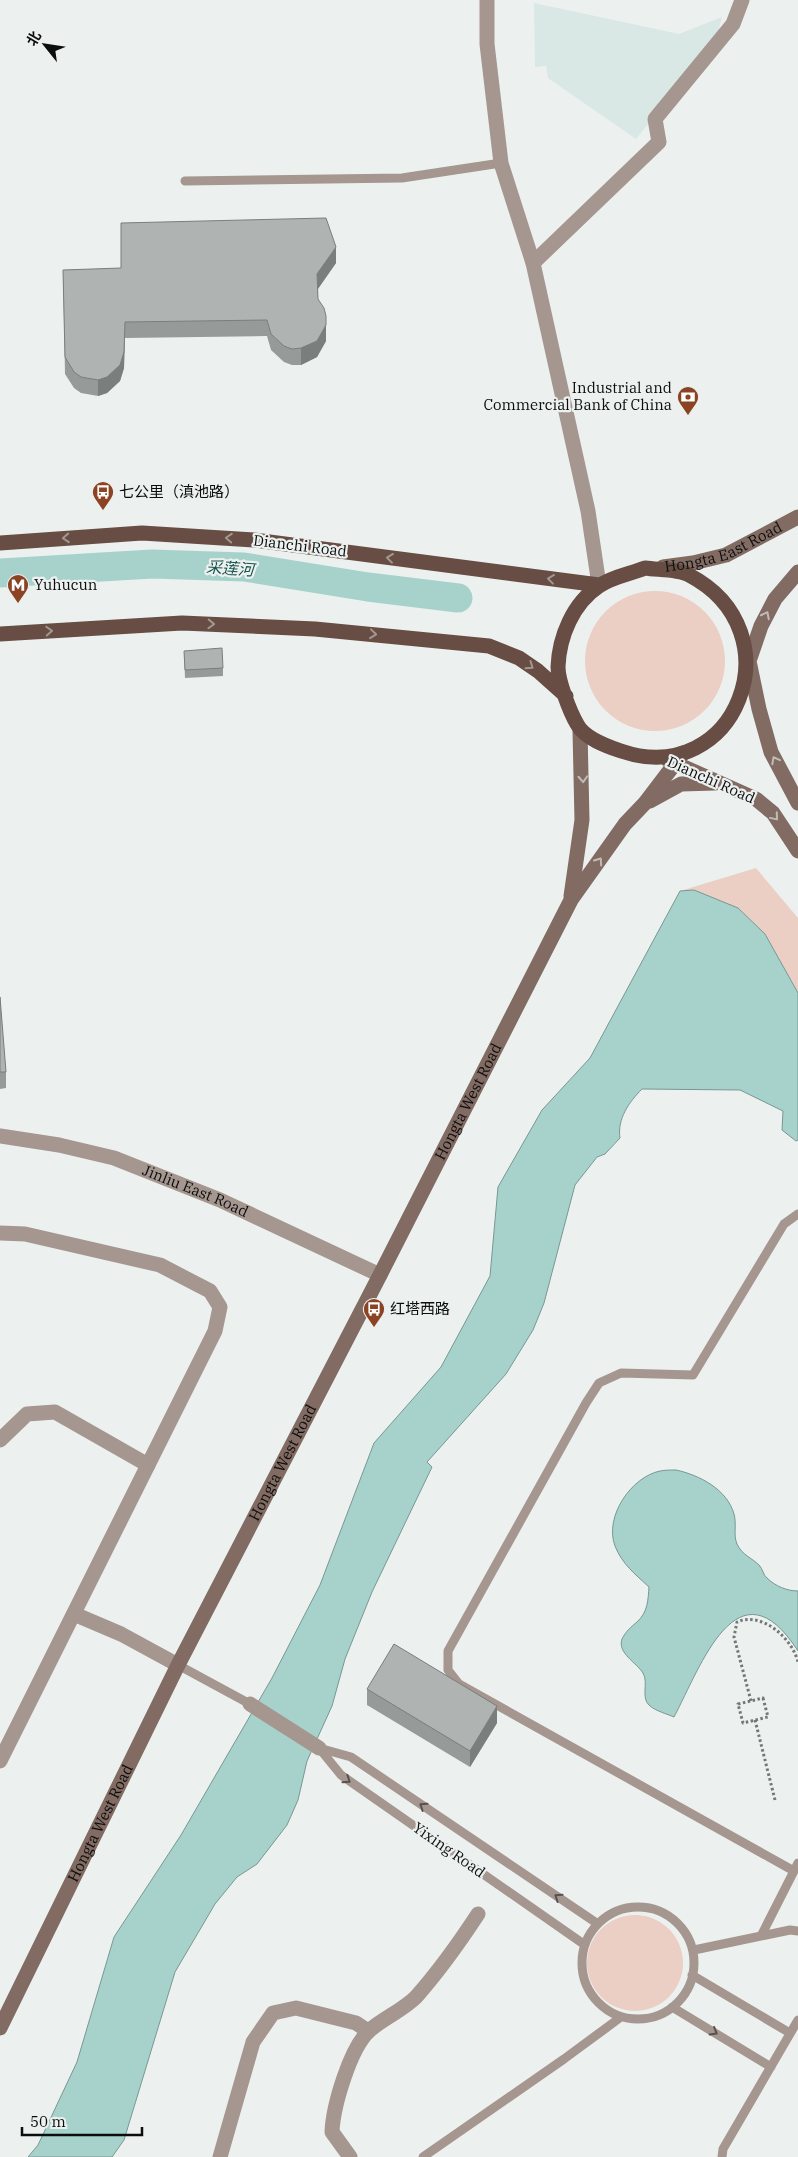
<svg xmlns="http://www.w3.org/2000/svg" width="798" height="2157" viewBox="0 0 798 2157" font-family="'IBM Plex Serif','Noto Sans SC',serif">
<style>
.built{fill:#d9e7e5}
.green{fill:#ebcfc4}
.water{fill:#a7d2cb;stroke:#789792}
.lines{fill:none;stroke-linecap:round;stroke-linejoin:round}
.river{stroke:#a7d2cb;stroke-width:29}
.path{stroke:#747777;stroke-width:3;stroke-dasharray:2.5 2.5;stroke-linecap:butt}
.lane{stroke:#a59690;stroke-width:9}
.street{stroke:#a59690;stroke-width:15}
.secondary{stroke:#816b62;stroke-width:15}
.primary{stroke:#674d43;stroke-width:15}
.wall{fill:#969b9a}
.shaded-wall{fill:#7a7e7d}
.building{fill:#afb4b3;stroke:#7a7e7d}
.oneway{stroke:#a39791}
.oneway2{stroke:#c1bbb7}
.oneway3{stroke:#58524f}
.labels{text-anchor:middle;stroke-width:4.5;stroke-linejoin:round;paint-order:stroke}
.poi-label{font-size:15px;fill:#0c0e0e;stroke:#ecf1f0;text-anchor:start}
.street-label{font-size:15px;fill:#0c0e0e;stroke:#ecf1f0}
.water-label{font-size:16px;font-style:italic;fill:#18534d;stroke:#ecf1f0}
</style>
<rect width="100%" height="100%" fill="#ecf1f0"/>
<!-- built -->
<path class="built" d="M 534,3 L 679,34 L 722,17 L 717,37 L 636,139 L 548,78 L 546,66 L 535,67 Z"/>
<!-- green -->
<path class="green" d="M585 661a70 70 0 1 1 140 0a70 70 0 1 1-140 0Z
M 756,868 L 798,918 L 798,993 L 765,935 L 694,890 L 680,891 Z
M587 1963a48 48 0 1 1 96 0a48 48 0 1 1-96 0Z"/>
<!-- water -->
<path class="water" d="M 694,890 L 738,908 L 765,934 L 798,993 L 798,1140 L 796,1141 L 782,1130 L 783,1111 L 740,1090 L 642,1089 C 629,1102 617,1119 620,1138 L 605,1154 L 597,1157 L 575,1185 L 544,1303 L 533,1330 L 506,1374 L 427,1462 L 432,1467 L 372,1592 L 345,1659 L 332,1706 L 307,1761 L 298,1800 L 287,1825 L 257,1864 L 237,1877 L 215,1904 L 175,1972 L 124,2140 L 112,2157 L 28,2157 L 38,2145 L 77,2062 L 114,1937 L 181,1835 L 272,1678 L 320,1585 L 374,1443 L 441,1367 L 490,1276 L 498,1187 L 542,1110 L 590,1058 L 680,891 Z
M 676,1470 C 699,1475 727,1489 734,1514 C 737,1524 733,1535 737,1544 C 742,1555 752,1558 759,1565 C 763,1569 763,1575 767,1578 C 775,1586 787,1591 798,1591 L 798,1651 C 738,1558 701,1666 674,1717 C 667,1714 656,1711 650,1706 C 640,1698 649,1683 643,1673 C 637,1663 617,1653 622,1639 C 626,1631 631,1627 637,1622 C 648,1612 648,1600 649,1587 C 635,1574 622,1564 615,1546 C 604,1517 631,1477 660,1471 C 665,1470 671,1470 676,1470 Z"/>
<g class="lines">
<!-- river -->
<path class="river" d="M 0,573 L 152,564 L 244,567 L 368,587 L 458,598"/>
<!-- path -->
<path class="path" d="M 763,1698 L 768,1717 L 743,1723 L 738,1704 Z
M 751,1701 L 734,1637 L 737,1622 C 762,1611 792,1638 798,1662
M 755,1720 L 775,1800"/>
<!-- lane -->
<path class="lane" d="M 185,181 L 402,178 L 501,163
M 798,1214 L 784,1224 L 693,1375 L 621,1373 L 599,1383 L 586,1403 L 448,1651 L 448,1670 L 459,1684 L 794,1871 L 798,1863
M 178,1665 L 250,1704
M582 1963a56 56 0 1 1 112 0a56 56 0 1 1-112 0Z
M 761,1936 L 794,1871
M 585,1945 L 341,1775 L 319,1748 L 351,1757 L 598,1924
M 694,1950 L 790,1930 L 798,1931
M 692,1975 L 790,2033
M 672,2007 L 771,2067
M 423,2157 L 564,2059 L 621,2017
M 722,2157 L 723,2149 L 798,2020"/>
<!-- street -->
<g class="street">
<path d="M 487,0 L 487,44 L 501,163 L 533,263 L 588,511 L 599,585"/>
<path d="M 533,263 L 659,142 L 655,119 L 733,24 L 742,0"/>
<path id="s1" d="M 0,1136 L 59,1145 L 114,1158 L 220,1200 L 380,1275"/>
<path d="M 0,1233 L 25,1234 L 160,1265 L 210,1291 L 220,1307 L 215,1331 L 0,1761"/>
<path d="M 0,1440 L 27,1414 L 55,1412 L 148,1465"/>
<path d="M 74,1614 L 121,1634 L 178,1665"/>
<path d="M 250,1704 L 319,1748"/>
<path d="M 220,2157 L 253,2042 L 273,2013 L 296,2008 L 356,2023 L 368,2031"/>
<path d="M 350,2157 L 332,2132 C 333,2107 350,2047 370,2030 C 384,2018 403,2010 416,1997 C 439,1971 459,1943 478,1914"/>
</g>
<!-- secondary -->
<g class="secondary">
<path id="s2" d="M 663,567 L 693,563 L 726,555 L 798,517"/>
<path d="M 798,572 L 775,599 L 761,626 L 749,661 L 759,709 L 771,752 L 798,803"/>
<path d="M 668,760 L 756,799 L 773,813 L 798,851"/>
<path d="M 650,801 L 681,784 L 715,783"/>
<path d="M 571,896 L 582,820 L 580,731"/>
<path id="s3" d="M 0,2028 L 178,1665 L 380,1275 L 571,900 L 625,824 L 645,803 L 683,753"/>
</g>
<!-- primary -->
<path class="primary" d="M 0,543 L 142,533 L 254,540 L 599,585
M 645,568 C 658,570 678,569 689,575 C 798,632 736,790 621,751 C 606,746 584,738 577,724 C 570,712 558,681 558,667 C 559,637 573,603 599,586 C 611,577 630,574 645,568 Z
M 0,634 L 182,623 L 315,629 L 489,646 L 519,658 L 538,671 L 566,696"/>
</g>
<!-- wall -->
<path class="wall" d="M 336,263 L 318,289 L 318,299 L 326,332 L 326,341 L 317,357 L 301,365 L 292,365 L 284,362 L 271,350 L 267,336 L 125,338 L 124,368 L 120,381 L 107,393 L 98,396 L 81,393 L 74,388 L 65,374 L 63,270 Z
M 184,651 L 223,668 L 223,676 L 185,678 Z
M 0,997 L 6,1072 L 6,1088 L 0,1089 Z
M 367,1689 L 497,1723 L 470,1767 L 367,1705 Z"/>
<!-- shaded-wall -->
<path class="shaded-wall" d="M 336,247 L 336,263 L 317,290 L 317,274 Z
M 326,316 L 326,341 L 317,357 L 301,365 L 301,348 Z
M 125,322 L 124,368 L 120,381 L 107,393 L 98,396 L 98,380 Z
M 497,1706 L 497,1723 L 470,1767 L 470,1751 Z"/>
<!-- building -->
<path class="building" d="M 326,218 L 336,247 L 317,274 L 318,299 L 324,308 L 326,316 L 326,325 L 317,341 L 301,348 L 292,349 L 284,346 L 271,334 L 267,320 L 125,322 L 124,352 L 120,365 L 107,377 L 98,380 L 81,377 L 74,372 L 65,357 L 63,270 L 121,268 L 121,223 Z
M 222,648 L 223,668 L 185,670 L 184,651 Z
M 0,997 L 6,1072 L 0,1072 Z
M 394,1644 L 497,1706 L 470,1751 L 367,1689 Z"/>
<!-- one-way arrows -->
<defs><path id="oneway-chevron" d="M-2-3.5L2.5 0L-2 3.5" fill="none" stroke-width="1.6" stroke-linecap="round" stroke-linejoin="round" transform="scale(1.25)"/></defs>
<g class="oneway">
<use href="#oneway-chevron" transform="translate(66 538) rotate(176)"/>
<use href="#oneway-chevron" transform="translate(229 538) rotate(-176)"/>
<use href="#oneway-chevron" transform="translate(390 558) rotate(-173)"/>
<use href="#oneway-chevron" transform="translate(551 579) rotate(-173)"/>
<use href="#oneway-chevron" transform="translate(211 624) rotate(2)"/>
<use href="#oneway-chevron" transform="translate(49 631) rotate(-3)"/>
<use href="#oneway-chevron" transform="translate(373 634) rotate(6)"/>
<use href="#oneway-chevron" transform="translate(530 666) rotate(35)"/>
</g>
<g class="oneway2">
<use href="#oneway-chevron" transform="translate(766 615) rotate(-63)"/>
<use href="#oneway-chevron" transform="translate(775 760) rotate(-118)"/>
<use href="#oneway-chevron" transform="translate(583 779) rotate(87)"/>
<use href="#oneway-chevron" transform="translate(775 817) rotate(50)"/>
<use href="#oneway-chevron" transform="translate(599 861) rotate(-55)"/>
</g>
<g class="oneway3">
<use href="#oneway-chevron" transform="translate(347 1780) rotate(35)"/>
<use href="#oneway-chevron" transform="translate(423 1806) rotate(-146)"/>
<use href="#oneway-chevron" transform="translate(558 1897) rotate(-146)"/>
<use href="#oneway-chevron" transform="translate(714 2032) rotate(31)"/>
</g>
<!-- icons -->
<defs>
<g id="bank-pin" transform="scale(1.125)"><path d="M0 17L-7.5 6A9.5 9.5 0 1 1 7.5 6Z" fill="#8b4324" stroke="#ecf1f0"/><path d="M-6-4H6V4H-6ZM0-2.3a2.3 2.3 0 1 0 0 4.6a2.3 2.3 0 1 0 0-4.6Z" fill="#fff"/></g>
<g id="bus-pin" transform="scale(1.125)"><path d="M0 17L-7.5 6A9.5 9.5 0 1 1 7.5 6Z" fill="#8b4324" stroke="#ecf1f0"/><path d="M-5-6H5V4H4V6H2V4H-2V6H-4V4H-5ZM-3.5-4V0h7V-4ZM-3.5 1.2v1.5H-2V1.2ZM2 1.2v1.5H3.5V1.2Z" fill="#fff"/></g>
<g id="metro-pin" transform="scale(1.125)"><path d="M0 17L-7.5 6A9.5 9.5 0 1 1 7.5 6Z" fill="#8b4324" stroke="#ecf1f0"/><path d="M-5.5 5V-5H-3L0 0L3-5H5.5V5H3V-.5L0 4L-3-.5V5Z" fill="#fff"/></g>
</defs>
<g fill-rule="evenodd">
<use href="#bank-pin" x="688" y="397"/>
<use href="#bus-pin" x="103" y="492"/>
<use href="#metro-pin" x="18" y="585"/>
<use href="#bus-pin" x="374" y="1309"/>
</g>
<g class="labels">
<!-- poi labels -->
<g class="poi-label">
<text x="672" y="393" text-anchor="end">Industrial and<tspan x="672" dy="17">Commercial Bank of China</tspan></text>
<text x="119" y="497">七公里（滇池路）</text>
<text x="34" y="590">Yuhucun</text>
<text x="390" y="1314">红塔西路</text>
</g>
<!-- street labels -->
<g class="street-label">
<text dy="5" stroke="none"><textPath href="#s2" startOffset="64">Hongta East Road</textPath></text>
<text transform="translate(300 546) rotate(7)" y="5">Dianchi Road</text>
<text transform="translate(711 780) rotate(24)" y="5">Dianchi Road</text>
<text dy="5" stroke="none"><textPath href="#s3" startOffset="1038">Hongta West Road</textPath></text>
<text dy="5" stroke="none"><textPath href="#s1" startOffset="204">Jinliu East Road</textPath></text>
<text dy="5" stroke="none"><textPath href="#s3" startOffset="632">Hongta West Road</textPath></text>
<text dy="5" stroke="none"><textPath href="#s3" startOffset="228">Hongta West Road</textPath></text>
<text transform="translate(449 1850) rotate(35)" y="5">Yixing Road</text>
</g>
<!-- water labels -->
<g class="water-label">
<text transform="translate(230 568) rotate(4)" y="6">采莲河</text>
</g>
</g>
<!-- north arrow -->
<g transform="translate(45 45) rotate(300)" stroke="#ecf1f0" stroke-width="4" paint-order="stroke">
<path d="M0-4L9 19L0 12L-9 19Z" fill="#0c0e0e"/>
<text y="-8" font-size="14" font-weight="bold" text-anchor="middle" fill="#0c0e0e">北</text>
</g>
<!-- scale -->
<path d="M22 2127v8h120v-8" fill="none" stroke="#0c0e0e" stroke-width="2.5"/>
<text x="30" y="2127" font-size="15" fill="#0c0e0e" stroke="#ecf1f0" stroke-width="4" paint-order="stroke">50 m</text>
</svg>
